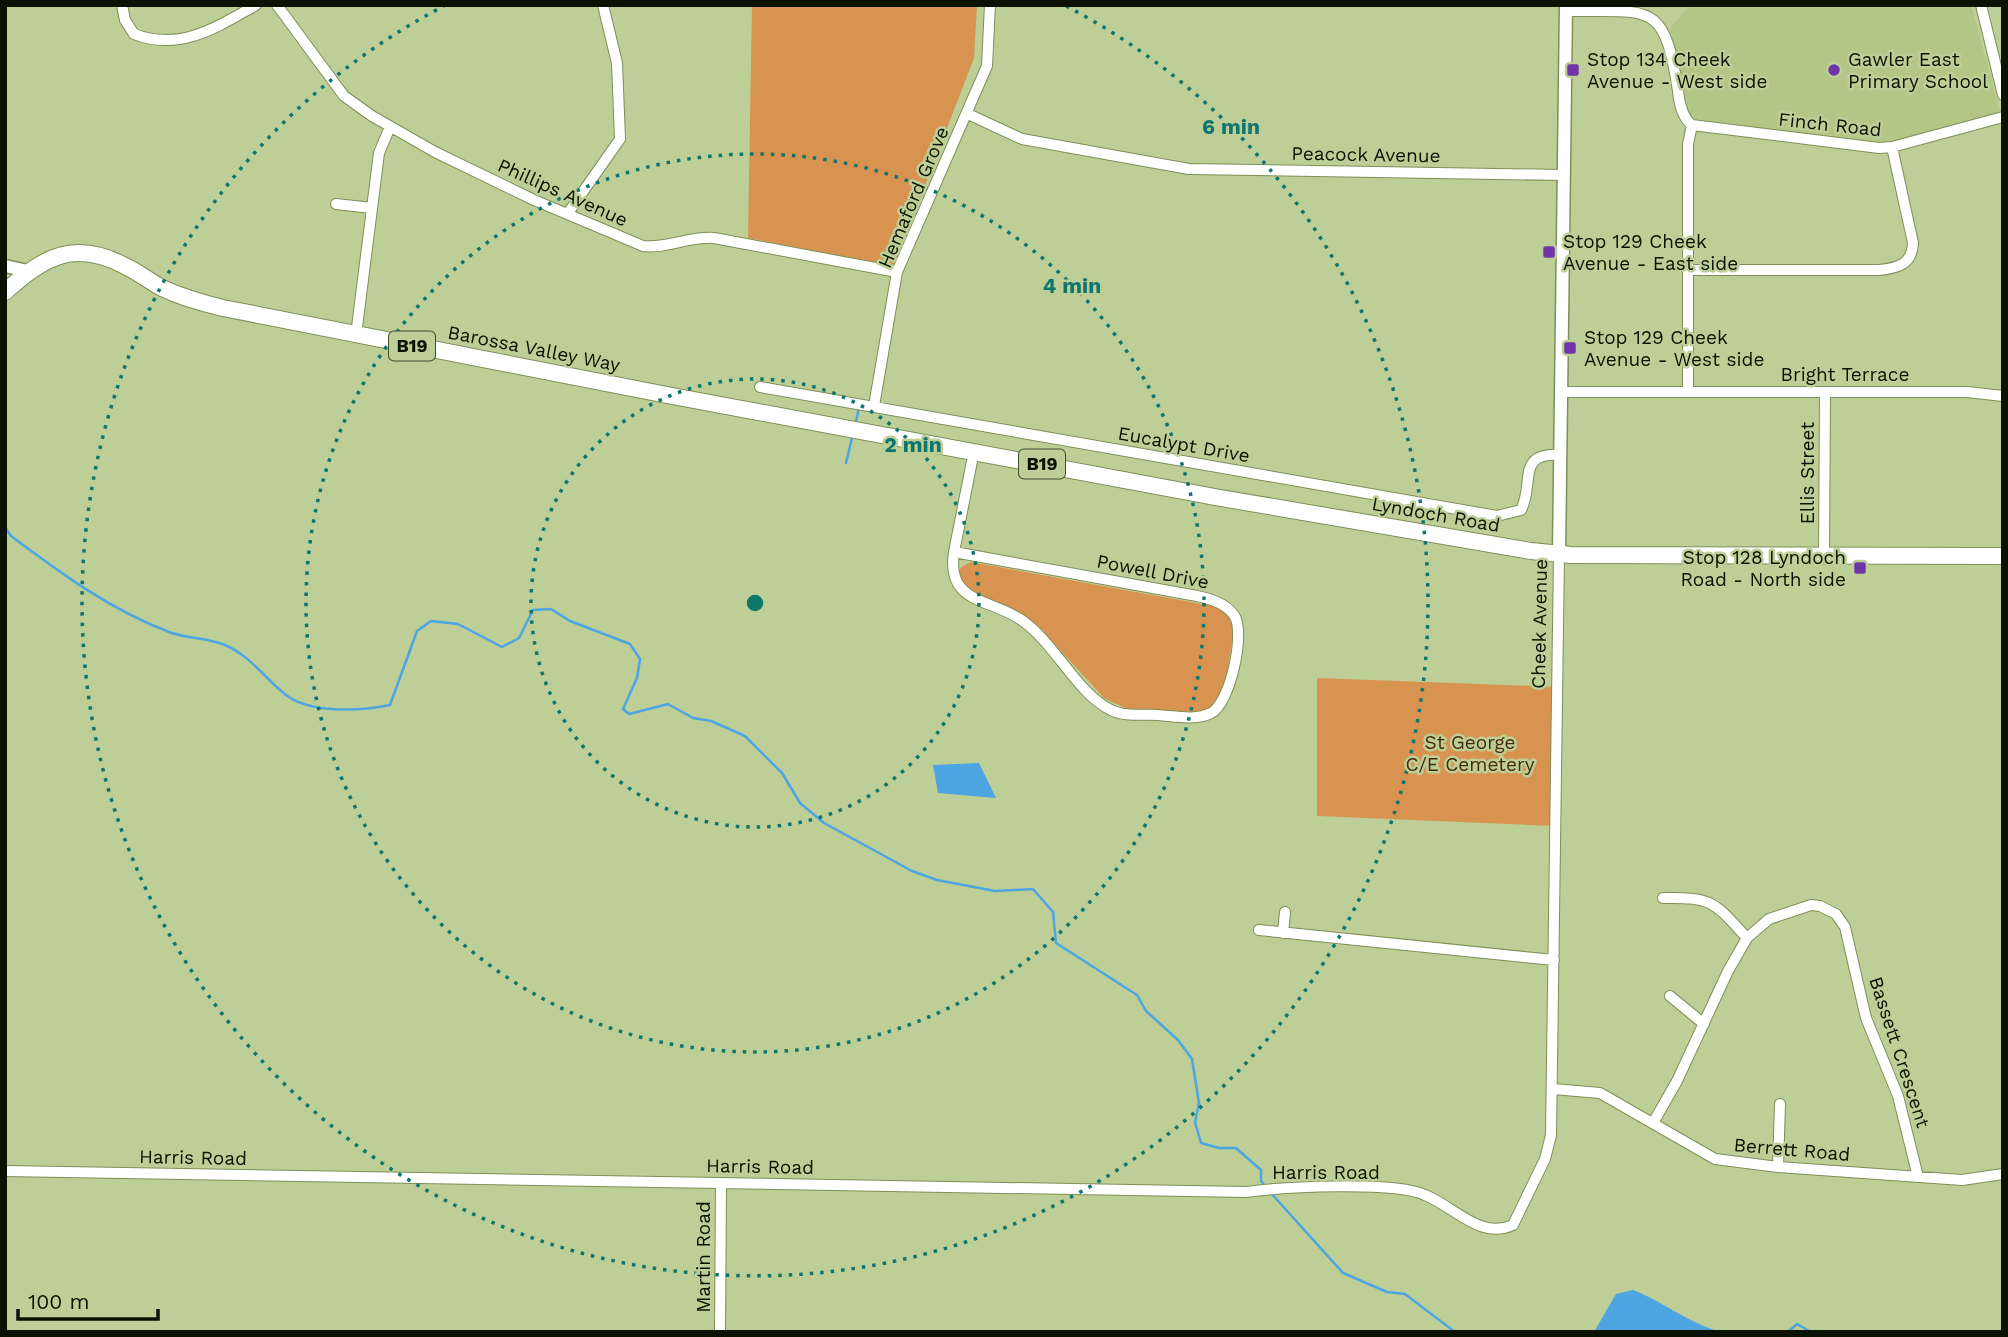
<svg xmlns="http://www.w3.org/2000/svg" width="2008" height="1337" viewBox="0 0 2008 1337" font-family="'Work Sans',sans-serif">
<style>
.built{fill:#b2c686}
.green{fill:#d99351}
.water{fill:#4da5e2}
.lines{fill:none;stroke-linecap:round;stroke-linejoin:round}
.stream{stroke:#4da5e2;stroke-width:2.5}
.minor-casing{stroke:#7e8f58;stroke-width:12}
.tertiary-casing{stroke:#7e8f58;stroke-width:15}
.primary-casing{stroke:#7e8f58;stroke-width:18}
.minor{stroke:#fff;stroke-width:10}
.tertiary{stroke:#fff;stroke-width:12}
.primary{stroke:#fff;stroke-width:16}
.ring{fill:none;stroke:#0f766e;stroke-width:3.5;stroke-dasharray:3.5 7}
.poi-dot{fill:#6f36ac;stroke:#bdcf96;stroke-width:2.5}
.labels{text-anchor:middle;stroke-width:5;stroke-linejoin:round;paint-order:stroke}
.shield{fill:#bdcf96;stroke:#414b2e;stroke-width:2}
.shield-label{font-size:18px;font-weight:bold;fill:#0c1201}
.poi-label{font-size:19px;fill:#0c1201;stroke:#bdcf96;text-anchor:start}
.street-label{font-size:19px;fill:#0c1201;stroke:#bdcf96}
.park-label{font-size:19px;fill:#47290b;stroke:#bdcf96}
.centre{fill:#0f766e;stroke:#bdcf96;stroke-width:3.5}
.ring-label{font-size:21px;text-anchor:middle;font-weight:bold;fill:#0f766e;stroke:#bdcf96;stroke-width:5;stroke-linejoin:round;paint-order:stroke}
</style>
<rect width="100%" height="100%" fill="#bdcf96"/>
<!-- built -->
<path class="built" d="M 1690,5 L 1971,5 L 2000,112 L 1892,142 L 1867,143 L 1696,119 L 1688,114 L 1670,28 Z"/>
<!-- green -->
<path class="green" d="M 752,5 L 977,5 L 974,58 L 894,266 L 748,238 Z
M 971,562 L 1218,607 L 1227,614 L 1234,630 L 1224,691 L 1209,709 L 1197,712 L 1127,709 L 1104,698 L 1037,625 L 964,587 L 958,574 L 961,567 Z
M 1317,678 L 1558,687 L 1556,826 L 1317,816 Z"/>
<!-- water -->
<path class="water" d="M 979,763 L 996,798 L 938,793 L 933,765 Z
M 1633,1290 C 1664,1302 1688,1323 1721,1332 L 1594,1332 L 1616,1294 Z"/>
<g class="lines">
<!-- stream -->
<path class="stream" d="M 856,421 L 859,408
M 846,463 L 852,438
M 5,527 L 11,536 C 62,574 109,609 169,632 C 187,639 207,637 225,645 C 252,657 264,678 286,695 C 311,714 361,711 390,705 L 417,631 L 431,621 L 458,624 L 502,647 L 519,638 L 533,610 L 551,609 L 570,621 L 630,644 L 640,659 L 637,678 L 623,709 L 629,714 L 668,704 L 693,718 L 711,721 L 745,736 L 782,773 L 800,803 L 824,823 L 912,871 L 937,880 L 995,891 L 1033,889 L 1053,912 L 1056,943 L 1137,995 L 1146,1011 L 1178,1040 L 1192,1059 L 1199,1103 L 1195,1122 L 1201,1143 L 1219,1148 L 1236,1148 L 1261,1170 L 1261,1181 L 1267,1188
M 1271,1193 L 1343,1273 L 1387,1292 L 1405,1294 L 1455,1332
M 1788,1332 L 1797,1324 L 1811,1332"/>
<!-- minor casing -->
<g class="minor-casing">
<path id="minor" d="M 122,5 L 125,20 L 134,34 C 180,52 217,27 256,5
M 277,5 L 344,96 L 372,116 L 435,152 L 534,200 L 643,246 C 667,249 689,236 714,238 L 897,272
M 1981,5 L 2003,95
M 1566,11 C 1652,12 1664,0 1678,91 C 1679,103 1683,118 1692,125 L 1688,144 L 1688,392
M 968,114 L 1022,139 L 1189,169 L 1563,175
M 1692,125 L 1879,148 L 1892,147 L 2003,117
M 336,204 L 372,208
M 568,213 L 620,139 L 617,63 L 603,5
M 1688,270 L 1879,270 C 1899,268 1912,264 1913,243 L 1892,147
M 356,335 L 379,153 L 390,127
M 760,387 L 1497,516 L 1521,510 C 1535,483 1515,452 1561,455
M 1561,392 L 1967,392 L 2003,396
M 874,406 L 897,272 L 987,66 L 990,5
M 954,552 L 1197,596 C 1211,599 1225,603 1234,615 C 1246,632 1230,704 1211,713 C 1196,721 1174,716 1158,715 C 1143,714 1124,717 1111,710 C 1076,693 1055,642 1020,619 C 988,598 946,603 954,552 L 974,451
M 1824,555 L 1825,392
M 1663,898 C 1713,897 1714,902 1747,938
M 1259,930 L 1554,960
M 1283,933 L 1285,912
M 1670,996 L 1704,1024
M 1553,1089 L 1600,1093 L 1715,1159 L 1778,1167 L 1962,1180 L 2003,1174
M 1653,1123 L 1677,1081 L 1728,971 L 1747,938 L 1769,919 L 1811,905 L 1820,906 L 1836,914 L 1845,927 L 1866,1018 L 1898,1096 L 1918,1177
M 1778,1167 L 1780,1104
M 5,1171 L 1246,1192 C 1283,1187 1394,1181 1425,1195 C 1455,1207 1480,1240 1513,1225 L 1545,1159 L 1551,1135 L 1559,554
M 720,1332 L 721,1183"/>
</g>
<!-- tertiary casing -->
<g class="tertiary-casing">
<path id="tertiary" d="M 5,266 L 28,271
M 1559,554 L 1566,5"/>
</g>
<!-- primary casing -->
<g class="primary-casing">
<path id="primary" d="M 5,292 C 43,257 74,239 125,266 C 138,272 149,281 162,288 C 181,297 202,303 223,308 L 667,395 L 1215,497 L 1531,551 L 1571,555 L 2003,556"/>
</g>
<!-- minor -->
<use href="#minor" class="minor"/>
<!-- tertiary -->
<use href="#tertiary" class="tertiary"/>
<!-- primary -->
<use href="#primary" class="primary"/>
</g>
<!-- distance rings -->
<g class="ring">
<circle cx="755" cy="603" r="224"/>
<circle cx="755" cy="603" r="449"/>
<path d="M1066 6A673 673 0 1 1 444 6"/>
</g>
<!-- markers -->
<g class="poi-dot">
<rect x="1566" y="63" width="14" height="14" rx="3.5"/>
<circle cx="1834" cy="70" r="7"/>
<rect x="1542" y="245" width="14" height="14" rx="3.5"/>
<rect x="1563" y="341" width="14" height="14" rx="3.5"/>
<rect x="1853" y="561" width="14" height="14" rx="3.5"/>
</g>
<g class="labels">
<!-- shield labels -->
<g class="shield">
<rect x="389" y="331.5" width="46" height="29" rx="5"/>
<rect x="1019" y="449.5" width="46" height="29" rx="5"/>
</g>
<g class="shield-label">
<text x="412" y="352">B19</text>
<text x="1042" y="470">B19</text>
</g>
<!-- poi labels -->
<g class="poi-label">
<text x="1587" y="66">Stop 134 Cheek<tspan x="1587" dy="22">Avenue - West side</tspan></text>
<text x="1848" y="66">Gawler East<tspan x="1848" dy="22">Primary School</tspan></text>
<text x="1563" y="248">Stop 129 Cheek<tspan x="1563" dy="22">Avenue - East side</tspan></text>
<text x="1584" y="344">Stop 129 Cheek<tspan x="1584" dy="22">Avenue - West side</tspan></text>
<text x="1846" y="564" text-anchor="end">Stop 128 Lyndoch<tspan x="1846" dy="22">Road - North side</tspan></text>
</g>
<!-- street labels -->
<g class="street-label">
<text transform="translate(1830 124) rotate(6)" y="7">Finch Road</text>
<text transform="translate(1366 154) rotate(1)" y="7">Peacock Avenue</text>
<text transform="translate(563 192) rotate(24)" y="7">Phillips Avenue</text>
<text transform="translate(913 197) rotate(-67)" y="7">Hemaford Grove</text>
<text transform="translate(534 348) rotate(11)" y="7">Barossa Valley Way</text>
<text x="1845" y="381">Bright Terrace</text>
<text transform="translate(1184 444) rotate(10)" y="7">Eucalypt Drive</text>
<text transform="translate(1807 473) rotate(-90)" y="7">Ellis Street</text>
<text transform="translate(1436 514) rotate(10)" y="7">Lyndoch Road</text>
<text transform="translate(1153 571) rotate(11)" y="7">Powell Drive</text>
<text transform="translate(1539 624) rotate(-89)" y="7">Cheek Avenue</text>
<text transform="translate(1900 1052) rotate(72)" y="7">Bassett Crescent</text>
<text transform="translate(1792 1149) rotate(5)" y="7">Berrett Road</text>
<text transform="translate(193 1157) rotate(1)" y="7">Harris Road</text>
<text transform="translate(760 1166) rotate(1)" y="7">Harris Road</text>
<text x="1326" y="1179">Harris Road</text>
<text transform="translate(703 1257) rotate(-90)" y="7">Martin Road</text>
</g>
<!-- park labels -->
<g class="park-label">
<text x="1470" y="749">St George<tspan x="1470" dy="22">C/E Cemetery</tspan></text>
</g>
</g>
<circle cx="755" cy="603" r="10" class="centre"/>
<g class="ring-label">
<text x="1231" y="134">6 min</text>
<text x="1072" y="293">4 min</text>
<text x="913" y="452">2 min</text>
</g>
<!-- border -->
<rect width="2008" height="1337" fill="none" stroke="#0c1201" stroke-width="14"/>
<!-- scale -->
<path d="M18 1309v10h140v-10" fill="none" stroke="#0c1201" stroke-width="3.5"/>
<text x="28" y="1309" font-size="21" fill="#0c1201" stroke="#bdcf96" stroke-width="5" paint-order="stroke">100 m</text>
</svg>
